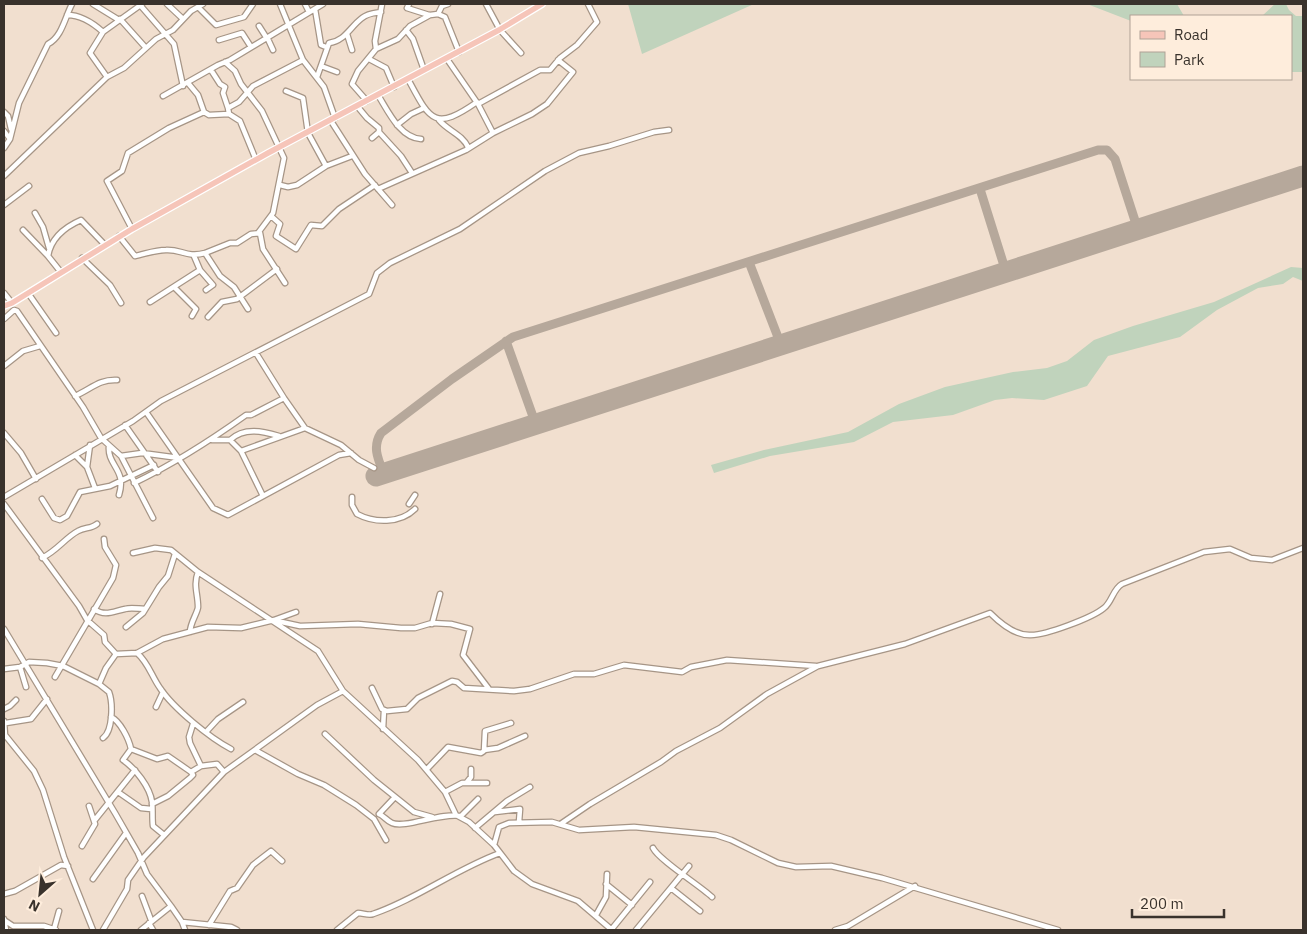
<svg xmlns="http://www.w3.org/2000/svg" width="1307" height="934" viewBox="0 0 1307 934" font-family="'IBM Plex Sans',sans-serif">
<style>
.green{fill:#c0d3bc}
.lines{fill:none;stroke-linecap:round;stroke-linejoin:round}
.stream{stroke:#657c84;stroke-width:1}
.taxiway{stroke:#b6a89b;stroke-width:9}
.runway{stroke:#b6a89b;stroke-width:21}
.minor-casing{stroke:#a69586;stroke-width:7}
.major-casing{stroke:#fff;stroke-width:8}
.minor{stroke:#fff;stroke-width:4.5}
.major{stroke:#f6c5b9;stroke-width:5.5}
</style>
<rect width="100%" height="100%" fill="#f1dfcf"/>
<!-- green -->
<path class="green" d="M 628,4 L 754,4 L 642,54 Z
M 1087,4 L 1177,4 L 1184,16 L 1131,16 L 1131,21 Z
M 1275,4 L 1286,4 L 1289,10 L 1296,16 L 1303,16 L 1303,72 L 1291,72 L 1291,16 L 1262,16 Z
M 1291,267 L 1303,268 L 1303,281 L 1293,277 L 1283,284 L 1258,288 L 1217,310 L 1180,337 L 1108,356 L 1087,386 L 1044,400 L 1012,398 L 995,400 L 953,415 L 893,422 L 854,442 L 770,456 L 714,473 L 711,465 L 764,450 L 848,432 L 899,404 L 945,387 L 1013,372 L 1047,368 L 1067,361 L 1094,340 L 1133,326 L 1214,302 Z"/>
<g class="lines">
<!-- stream -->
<path class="stream" d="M 80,903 L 83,911"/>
<!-- taxiway -->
<path class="taxiway" d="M 980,189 L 1006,272
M 749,262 L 781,345
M 506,341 L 536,425
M 384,474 C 378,459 372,447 381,433 L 452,379 L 513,337 L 1098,150 L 1107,150 L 1115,159 L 1138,230"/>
<!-- runway -->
<path class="runway" d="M 376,476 L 1303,176"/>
<!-- minor casing -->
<g class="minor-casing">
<path id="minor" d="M 93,4 L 119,20
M 167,4 L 183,19
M 280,4 L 303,60 L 324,87 L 335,118
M 305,4 L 309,12
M 409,4 L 407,8 L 429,15
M 486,4 L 500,30 L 521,53
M 140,5 L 174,44 L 183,86
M 198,7 L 216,25 L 244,17 L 253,4
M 315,9 L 321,45 L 326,47
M 438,14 L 442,6 L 448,4
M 67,15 C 81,15 92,22 103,32
M 120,19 L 146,48
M 259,26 L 266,37
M 406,30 L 413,39 L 424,70
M 347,34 L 352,50
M 267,37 L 273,50
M 219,40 L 242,33 L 251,47
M 376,49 L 375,41 L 382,4
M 369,59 L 386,68 L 394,87
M 447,59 L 478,104 L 493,133
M 225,62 L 235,71 L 241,84 L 262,111 L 284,158 L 273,213 L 258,233
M 321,66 L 337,72
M 211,70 L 220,84 L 225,87 L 223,93 L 228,108
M 107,77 L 90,53 L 103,32 L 142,4
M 317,77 L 329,43 C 345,41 350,27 362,18 C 368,13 374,13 381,12
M 408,79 C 430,120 434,132 477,102
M 188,83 L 198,95 L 204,112
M 286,91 L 303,98 L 308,133 L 326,166
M 378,95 C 388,111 400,138 421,139
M 163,96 L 218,65 L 230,60 L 323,4
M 367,101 L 352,84 L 358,71 L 376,49 L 398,39 L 410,26 L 430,15 L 438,14 L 445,17 L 459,52
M 478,104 L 540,70 L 550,70 L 560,58 L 577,45 L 597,22 L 588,4
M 357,106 L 367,118 L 379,128 L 379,132 L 401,156 L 412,173
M 4,112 L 8,116 L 11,129
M 229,114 L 228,108 L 239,102 L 253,86 L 303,60
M 439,120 C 448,131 462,134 468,147
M 331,121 L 365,174 L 392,205
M 397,125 L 411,114 L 424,108
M 4,131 L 10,139 L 4,148
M 372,138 L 379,132
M 10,139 L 19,103 L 48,44 C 62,37 65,17 72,4
M 4,176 L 107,77 L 124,68 L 156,39 L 173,30 L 191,11 L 203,4
M 280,185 L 288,187 L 297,185 L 326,166 L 352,156
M 378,189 L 466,150 L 493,133 L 532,114 L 547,104 L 573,72 L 558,60
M 4,205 L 29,186
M 35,213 L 43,227 L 49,248
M 271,216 L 280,224 L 276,236 L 296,249 L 311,225 L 322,226 L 339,209 L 375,185
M 132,229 L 107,181 L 122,171 L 128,153 L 169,128 L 204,112 L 209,115 L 229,114 L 240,121 L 256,160
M 23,230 L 48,256
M 119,236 L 135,256 C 145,254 155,250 166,250 C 181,249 187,258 205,253 L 220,276 L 234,287 L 248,309
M 205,253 L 230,243 L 237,243 L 251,234 L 260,233 L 263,249 L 285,283
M 194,256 L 200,270 L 213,285 L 206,290
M 82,258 L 110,285 L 121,303
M 60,271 L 48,256 C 51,238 65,227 81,220 L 105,245
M 175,288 L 196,309 L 192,316
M 4,293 L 12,303
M 28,293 L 56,333
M 150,302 L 200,270
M 208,317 L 222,302 L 237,299 L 277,269
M 4,319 L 14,310 L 17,311 L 83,407 L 101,438 L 121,456 L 153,518
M 256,353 L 284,398
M 4,366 L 23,351 L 40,346
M 75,396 C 91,389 99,379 117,380
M 146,412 L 213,508 L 228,515 L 339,455 L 351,453
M 125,425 L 158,472
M 4,433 L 21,453 L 36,479
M 212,440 L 230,440 L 241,451 L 263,496
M 230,440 C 244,427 262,431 279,436
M 90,445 L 87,467 L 95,488
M 109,446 C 107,466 127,469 119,495
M 241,451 L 305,428
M 75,455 L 87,467
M 121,456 L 142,453 L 179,458
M 134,483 C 174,464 211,440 246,415 L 251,415 L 284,398 L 305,428 L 341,445 L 359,460 L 374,468
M 4,497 L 133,421 L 161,401 L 369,294 L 377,273 L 390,263 L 460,229 L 545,171 L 579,153 L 609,146 L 654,132 L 669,130
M 352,497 L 352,505 L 357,514 C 374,523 400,524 415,509
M 42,499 L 54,518 L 60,520 L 67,516 L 80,492 L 110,486 L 154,465
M 4,504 L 79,606 L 87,620 L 104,635 L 105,642 L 116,654
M 409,504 L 415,495
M 133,553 L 155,548 L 171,550 L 198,572 L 318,651 L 343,691 L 418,760 L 445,792 L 456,815 L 469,822 L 494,845 L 514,871 L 532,884 L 578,901 L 612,930
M 42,558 C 58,550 65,538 78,531 C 85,527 91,529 97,524
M 94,609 C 105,617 114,611 125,609 C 131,607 139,609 145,609
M 277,621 L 300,626 L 358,624 L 401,628 L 415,628 L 432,623 L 451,624 L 470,629 L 463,655 L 489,689
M 432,624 L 440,594
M 126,627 L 143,613 L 159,587 L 168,576 L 175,554
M 4,629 L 115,813 L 138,853 L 147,874 L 171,906 L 141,930
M 190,632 C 190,623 198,612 198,607 C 198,594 193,585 198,572
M 137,653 C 148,662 152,677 160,688 C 173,708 210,738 231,749
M 20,667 L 26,687
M 4,669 L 20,667 L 29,662 L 47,663 L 63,666 L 99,684 L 106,668 L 116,654 L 137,653 L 163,639 L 208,627 L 241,628 L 274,620 L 296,612
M 55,677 L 113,578 L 116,565 L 105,547 L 104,539
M 99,684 L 109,692 C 113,703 113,731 103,738
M 372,688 L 382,709 L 387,711 L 407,709 L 418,698 L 452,681 L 457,682 L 464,688 L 514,691 L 530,689 L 574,674 L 594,674 L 624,665 L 682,672 L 691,667 L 727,660 L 816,666
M 156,707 L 163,692
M 4,709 L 10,706 L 16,700
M 111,717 C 120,721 129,739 131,749 L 123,760 C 135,768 150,787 152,802 C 153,809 152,818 153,826 L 164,835
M 4,721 L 5,735 L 34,771 L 43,790 L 64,857 L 93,930
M 6,723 L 31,719 L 47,699
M 193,724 L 189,737 L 190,743 L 201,766
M 383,729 L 384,710
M 206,732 L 218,719 L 243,702
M 325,734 L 374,780 L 414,812 L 432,817
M 131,749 L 157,759 L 168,756 L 191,772 L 201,766 L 217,764 L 224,772 L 317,705 L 343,691
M 255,750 L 298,774 L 324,785 L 356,805 L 374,819 L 386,840
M 484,750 L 498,748 L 525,736
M 427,769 L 448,747 L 481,753 L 484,751 L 485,731 L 511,723
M 467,782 L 471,777 L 471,769
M 118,792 L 141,808 L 151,809
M 445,792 L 462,783 L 487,783
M 152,804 L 168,796 L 190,778 L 193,775 L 191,772
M 89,806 L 94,821
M 495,812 L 520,809 L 519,822
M 379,814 C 384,816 387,821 392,823 C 405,829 441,812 461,816 L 478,799
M 379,814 L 395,797
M 562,823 L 590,804 L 661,762 L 676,751 L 720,728 L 767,694 L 818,666 L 905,644 L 990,613 C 1000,623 1016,636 1031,635 C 1046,635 1092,618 1104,608 C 1112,602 1113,589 1122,584 L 1204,552 L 1230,549 L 1251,558 L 1272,560 L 1303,548
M 475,828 L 507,801 L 530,787
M 494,845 L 499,827 L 509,823 L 552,822 L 579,830 L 634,827 L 716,835 L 731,840 L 778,863 L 796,867 L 831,866 L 882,878 L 1058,930
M 82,846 L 95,824 L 94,821 L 135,770
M 653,848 C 659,860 699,885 712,897
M 93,879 L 126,833
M 606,884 L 632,905
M 671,888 L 700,911
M 4,894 L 15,891 L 61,865 L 68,866
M 142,896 L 151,920
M 171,906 L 182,922 L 231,927 L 237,930
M 596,915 L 606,897 L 607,874
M 4,919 L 6,930
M 4,920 L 13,926 L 44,926 L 56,930
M 182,922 L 185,930
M 149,923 L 153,930
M 209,925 L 230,891 L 237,888 L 253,865 L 271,851 L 282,861
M 54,929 L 59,911
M 103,930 L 127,889 L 128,880 L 144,857 L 224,772
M 337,930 L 358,913 C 363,913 369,916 373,914 C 417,899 456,869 500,853
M 611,930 L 650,882
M 636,930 L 689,866
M 835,930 L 848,926 L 915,886"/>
</g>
<!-- major casing -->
<g class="major-casing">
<path id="major" d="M 4,306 L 12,303 L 132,229 L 268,153 L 499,30 L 542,4"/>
</g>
<!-- minor -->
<use href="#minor" class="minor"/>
<!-- major -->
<use href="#major" class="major"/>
</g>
<!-- border -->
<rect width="1307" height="934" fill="none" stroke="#39322c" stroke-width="10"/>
<!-- legend -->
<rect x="1130" y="15" width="162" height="65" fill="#feeddc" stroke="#afa296"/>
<rect x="1140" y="31" width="25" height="8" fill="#f6c5b9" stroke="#afa296"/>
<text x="1174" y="40" font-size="15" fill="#39322c">Road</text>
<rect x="1140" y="52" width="25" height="15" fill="#c0d3bc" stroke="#afa296"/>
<text x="1174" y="65" font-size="15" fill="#39322c">Park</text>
<!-- north arrow -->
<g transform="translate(40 894) rotate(207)" stroke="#feeddc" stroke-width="4" paint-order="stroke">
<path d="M0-4L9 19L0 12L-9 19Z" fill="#39322c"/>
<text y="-8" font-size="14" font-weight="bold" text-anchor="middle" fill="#39322c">N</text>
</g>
<!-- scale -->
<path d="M1132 909v8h92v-8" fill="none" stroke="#39322c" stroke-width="2.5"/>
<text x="1140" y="909" font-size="15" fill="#39322c" stroke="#feeddc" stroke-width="4" paint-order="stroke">200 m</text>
</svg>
